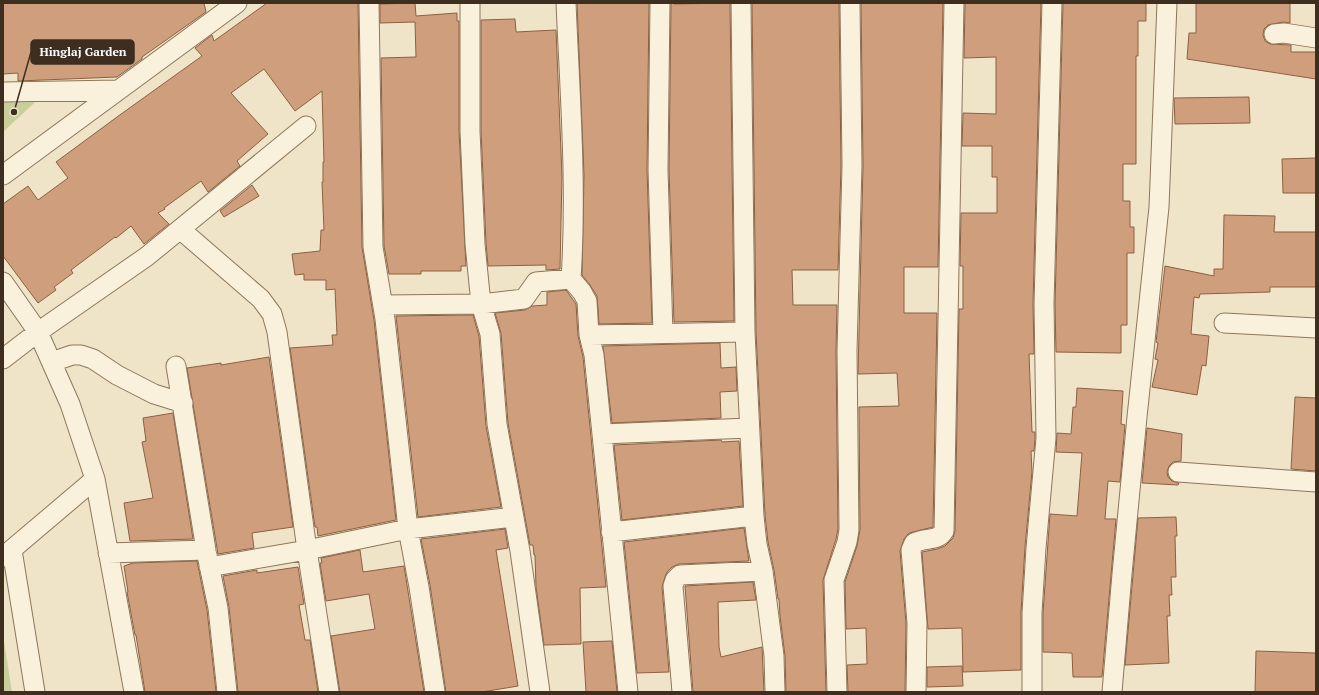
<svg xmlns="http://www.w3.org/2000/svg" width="1319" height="695" viewBox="0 0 1319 695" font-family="'PT Serif',serif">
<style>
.green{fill:#c9cf9b}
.building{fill:#cf9f7d;stroke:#8d5f41}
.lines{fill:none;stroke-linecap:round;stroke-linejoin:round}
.street-casing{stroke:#8d765c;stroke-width:21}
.street{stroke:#faf1dc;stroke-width:19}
.leader{fill:none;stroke:#3d2e20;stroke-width:1.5}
.callout-dot{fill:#3d2e20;stroke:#f7eed8;stroke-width:1.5}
.callout{fill:#3d2e20;stroke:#3d2e20;stroke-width:1.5}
.callout-label{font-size:12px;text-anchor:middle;font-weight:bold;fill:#fff}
</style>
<rect width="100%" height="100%" fill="#f0e4c8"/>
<!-- green -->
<path class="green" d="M 47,91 L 3,132 L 3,93 Z
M 3,635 L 12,692 L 3,692 Z"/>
<!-- building -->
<path class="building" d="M 3,3 L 204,3 L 206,12 L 142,57 L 142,59 L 117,77 L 18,81 L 18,73 L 3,74 Z
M 267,3 L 358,3 L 362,247 L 374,320 L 396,520 L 318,536 L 317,527 L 315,527 L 290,348 L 333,345 L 332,335 L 337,335 L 335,289 L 326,290 L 326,280 L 304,280 L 304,274 L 295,275 L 292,254 L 320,251 L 321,230 L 324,230 L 322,182 L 323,182 L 323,162 L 324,162 L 322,91 L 295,111 L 264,69 L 231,93 L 268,134 L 237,161 L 240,166 L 208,192 L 201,181 L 164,208 L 165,209 L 158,213 L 169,224 L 144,244 L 131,226 L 116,238 L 115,237 L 71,270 L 73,273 L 54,287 L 56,290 L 38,303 L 3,256 L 3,204 L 28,186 L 38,200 L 68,178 L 56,162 L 117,117 L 202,56 L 195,48 L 212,35 L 214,41 Z
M 415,3 L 416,16 L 457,13 L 457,21 L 459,21 L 459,131 L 466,266 L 461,266 L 461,271 L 421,271 L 421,274 L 389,274 L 384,246 L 381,58 L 416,57 L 415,22 L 380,23 L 380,4 Z
M 577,3 L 649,3 L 647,170 L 652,323 L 599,324 L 597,296 L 590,285 L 582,275 L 584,175 Z
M 671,3 L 674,3 L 674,4 L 730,3 L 734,321 L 674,322 L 669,170 Z
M 752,3 L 839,3 L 841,166 L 838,270 L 792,270 L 793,305 L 837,305 L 836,351 L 838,529 L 836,539 L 823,580 L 826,692 L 786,692 L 785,656 L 780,616 L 779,599 L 778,599 L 774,570 L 768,542 L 765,515 L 756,332 Z
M 861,3 L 943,3 L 938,267 L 904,267 L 904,313 L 937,313 L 933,527 L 909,533 L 904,539 L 900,551 L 906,623 L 905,692 L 848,692 L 847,665 L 867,664 L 866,628 L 846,629 L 845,582 L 857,546 L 860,530 L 859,407 L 899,406 L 897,373 L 858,374 L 863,166 Z
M 965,3 L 1041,3 L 1033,304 L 1034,354 L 1029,354 L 1032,432 L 1035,432 L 1035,438 L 1034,451 L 1031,451 L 1032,472 L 1025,547 L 1021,612 L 1021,670 L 963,672 L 962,628 L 928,629 L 922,552 L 937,549 L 945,546 L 953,538 L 955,531 L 959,309 L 963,309 L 963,266 L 960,266 L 961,213 L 997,213 L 997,177 L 992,177 L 992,146 L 962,146 L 963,113 L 996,114 L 996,57 L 964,58 Z
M 1063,3 L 1146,3 L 1146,21 L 1138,21 L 1138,56 L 1136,56 L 1136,164 L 1123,164 L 1123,201 L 1130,201 L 1130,227 L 1134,227 L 1134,253 L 1127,253 L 1127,325 L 1121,325 L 1121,353 L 1056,352 L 1055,304 Z
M 1196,3 L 1290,3 L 1290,23 L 1283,22 L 1268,25 L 1264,29 L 1263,35 L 1265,41 L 1270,44 L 1291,45 L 1291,52 L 1316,52 L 1316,79 L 1187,59 L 1189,33 L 1196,33 Z
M 515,19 L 516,32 L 556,30 L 562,176 L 560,269 L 546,270 L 546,265 L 488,266 L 486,243 L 481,131 L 481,20 Z
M 1249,97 L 1250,123 L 1175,124 L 1174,98 Z
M 1316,158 L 1316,193 L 1283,193 L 1282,159 Z
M 252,185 L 259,196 L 224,217 L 220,211 Z
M 1224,215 L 1275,216 L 1274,232 L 1316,232 L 1316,287 L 1270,287 L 1270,292 L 1200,294 L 1199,298 L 1194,297 L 1191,334 L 1209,336 L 1206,366 L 1202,365 L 1197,395 L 1152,387 L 1158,360 L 1155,359 L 1158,343 L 1156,342 L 1165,266 L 1214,276 L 1214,269 L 1223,269 Z
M 566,290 L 576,304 L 578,336 L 583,357 L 606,587 L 580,588 L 581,644 L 544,645 L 536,587 L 535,555 L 534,555 L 533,545 L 530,545 L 508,423 L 501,333 L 495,313 L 525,310 L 532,306 L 547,305 L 547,292 Z
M 473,315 L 479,336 L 486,426 L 501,507 L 418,517 L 396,316 Z
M 720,343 L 721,368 L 736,367 L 737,391 L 720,392 L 721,418 L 612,423 L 603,346 Z
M 269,357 L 293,527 L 252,533 L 254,548 L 218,554 L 187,368 L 221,363 L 221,365 Z
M 1077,388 L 1123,391 L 1121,424 L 1125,425 L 1120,482 L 1108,481 L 1105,519 L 1116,519 L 1102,677 L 1073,677 L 1072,653 L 1043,652 L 1043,613 L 1050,514 L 1077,516 L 1082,453 L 1056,452 L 1057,433 L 1071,434 L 1073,407 L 1076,407 Z
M 1295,397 L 1316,398 L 1316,471 L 1291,469 Z
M 173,413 L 193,539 L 130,541 L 124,503 L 153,498 L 142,442 L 146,441 L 143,418 Z
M 1147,428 L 1182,434 L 1181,461 L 1173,462 L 1169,466 L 1167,472 L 1168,477 L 1172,481 L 1179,483 L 1178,485 L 1142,483 Z
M 721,440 L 722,442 L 739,441 L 743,506 L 622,520 L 614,445 Z
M 1176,517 L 1177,536 L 1175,536 L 1176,577 L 1171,577 L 1172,595 L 1169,595 L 1170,616 L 1167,616 L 1169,663 L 1125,665 L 1138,518 Z
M 744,528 L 749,561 L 679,564 L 672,567 L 667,572 L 665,577 L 662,587 L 669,672 L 637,673 L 624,542 Z
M 505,529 L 508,548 L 496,550 L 518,686 L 482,692 L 446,692 L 430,585 L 421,539 Z
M 360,550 L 363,572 L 404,566 L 424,692 L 340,692 L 331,636 L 375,629 L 369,594 L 326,601 L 320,563 L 322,563 L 321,558 Z
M 197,561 L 207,610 L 216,692 L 145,692 L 136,635 L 135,635 L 127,592 L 128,592 L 124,566 L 133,563 Z
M 298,567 L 304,604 L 299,605 L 305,640 L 310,640 L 318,692 L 238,692 L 229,607 L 223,576 L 257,570 L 257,573 Z
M 753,582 L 756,600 L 718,602 L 719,647 L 721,657 L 762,647 L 764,692 L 693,692 L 685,586 Z
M 612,641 L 617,692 L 586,692 L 583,642 Z
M 1256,651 L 1316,653 L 1316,692 L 1255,692 Z
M 962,666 L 963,686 L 927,687 L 927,667 Z"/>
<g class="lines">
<!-- street casing -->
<g class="street-casing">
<path id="street" d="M 369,3 L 373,247 L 385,319 L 408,529 L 419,587 L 435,692
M 470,3 L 470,131 L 475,244 L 481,304 L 490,334 L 497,424 L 520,551 L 540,692
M 566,3 C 570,95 577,187 571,279 L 582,292 L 587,301 L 589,335 L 594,355 L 628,692
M 660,3 L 658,170 L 663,333
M 1274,34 L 1284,33 L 1316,38
M 3,92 L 119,90
M 3,175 L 237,3
M 180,229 L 261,299 L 272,314 L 277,332 L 307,550 L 408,529 L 514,517
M 3,282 L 38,332 L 70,404 L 95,479
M 383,305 L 481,304 L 524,299 L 536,282 L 571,279
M 1224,323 L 1316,328
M 589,335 L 745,332
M 3,359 L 38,332 L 146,257 L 306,126
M 52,362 L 72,355 L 81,355 L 93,359 L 117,375 L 154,394 L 183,403
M 602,434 L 749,428
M 1178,472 L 1316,482
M 754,516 L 757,544 L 763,571 L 774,656 L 775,692
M 611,532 L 754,516 L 745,332 L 741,3
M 12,550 L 35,692
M 108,553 L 206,550 L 176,366
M 207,555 L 218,608 L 227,692
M 3,557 L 95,479 L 134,692
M 209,567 L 307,550 L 329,692
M 682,692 L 673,586 L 675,580 L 680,575 L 763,571
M 837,692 L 834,580 L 847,542 L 849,530 L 847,351 L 852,166 L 850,3
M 916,692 L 917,623 L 911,550 L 914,543 C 925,537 938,542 944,531 L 954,3
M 1032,692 L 1032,613 L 1036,548 L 1046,438 L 1044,304 L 1052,3
M 1112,692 L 1122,574 L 1137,417 L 1159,207 L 1167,3"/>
</g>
<!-- street -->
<use href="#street" class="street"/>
</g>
<!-- callouts -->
<path class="leader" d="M14 112L31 52"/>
<circle class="callout-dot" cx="14" cy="112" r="4"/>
<rect class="callout" x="31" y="40" width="103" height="24" rx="4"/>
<g class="callout-label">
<text x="83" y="56">Hinglaj Garden</text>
</g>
<!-- border -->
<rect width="1319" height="695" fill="none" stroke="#3d2e20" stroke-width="8"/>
</svg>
